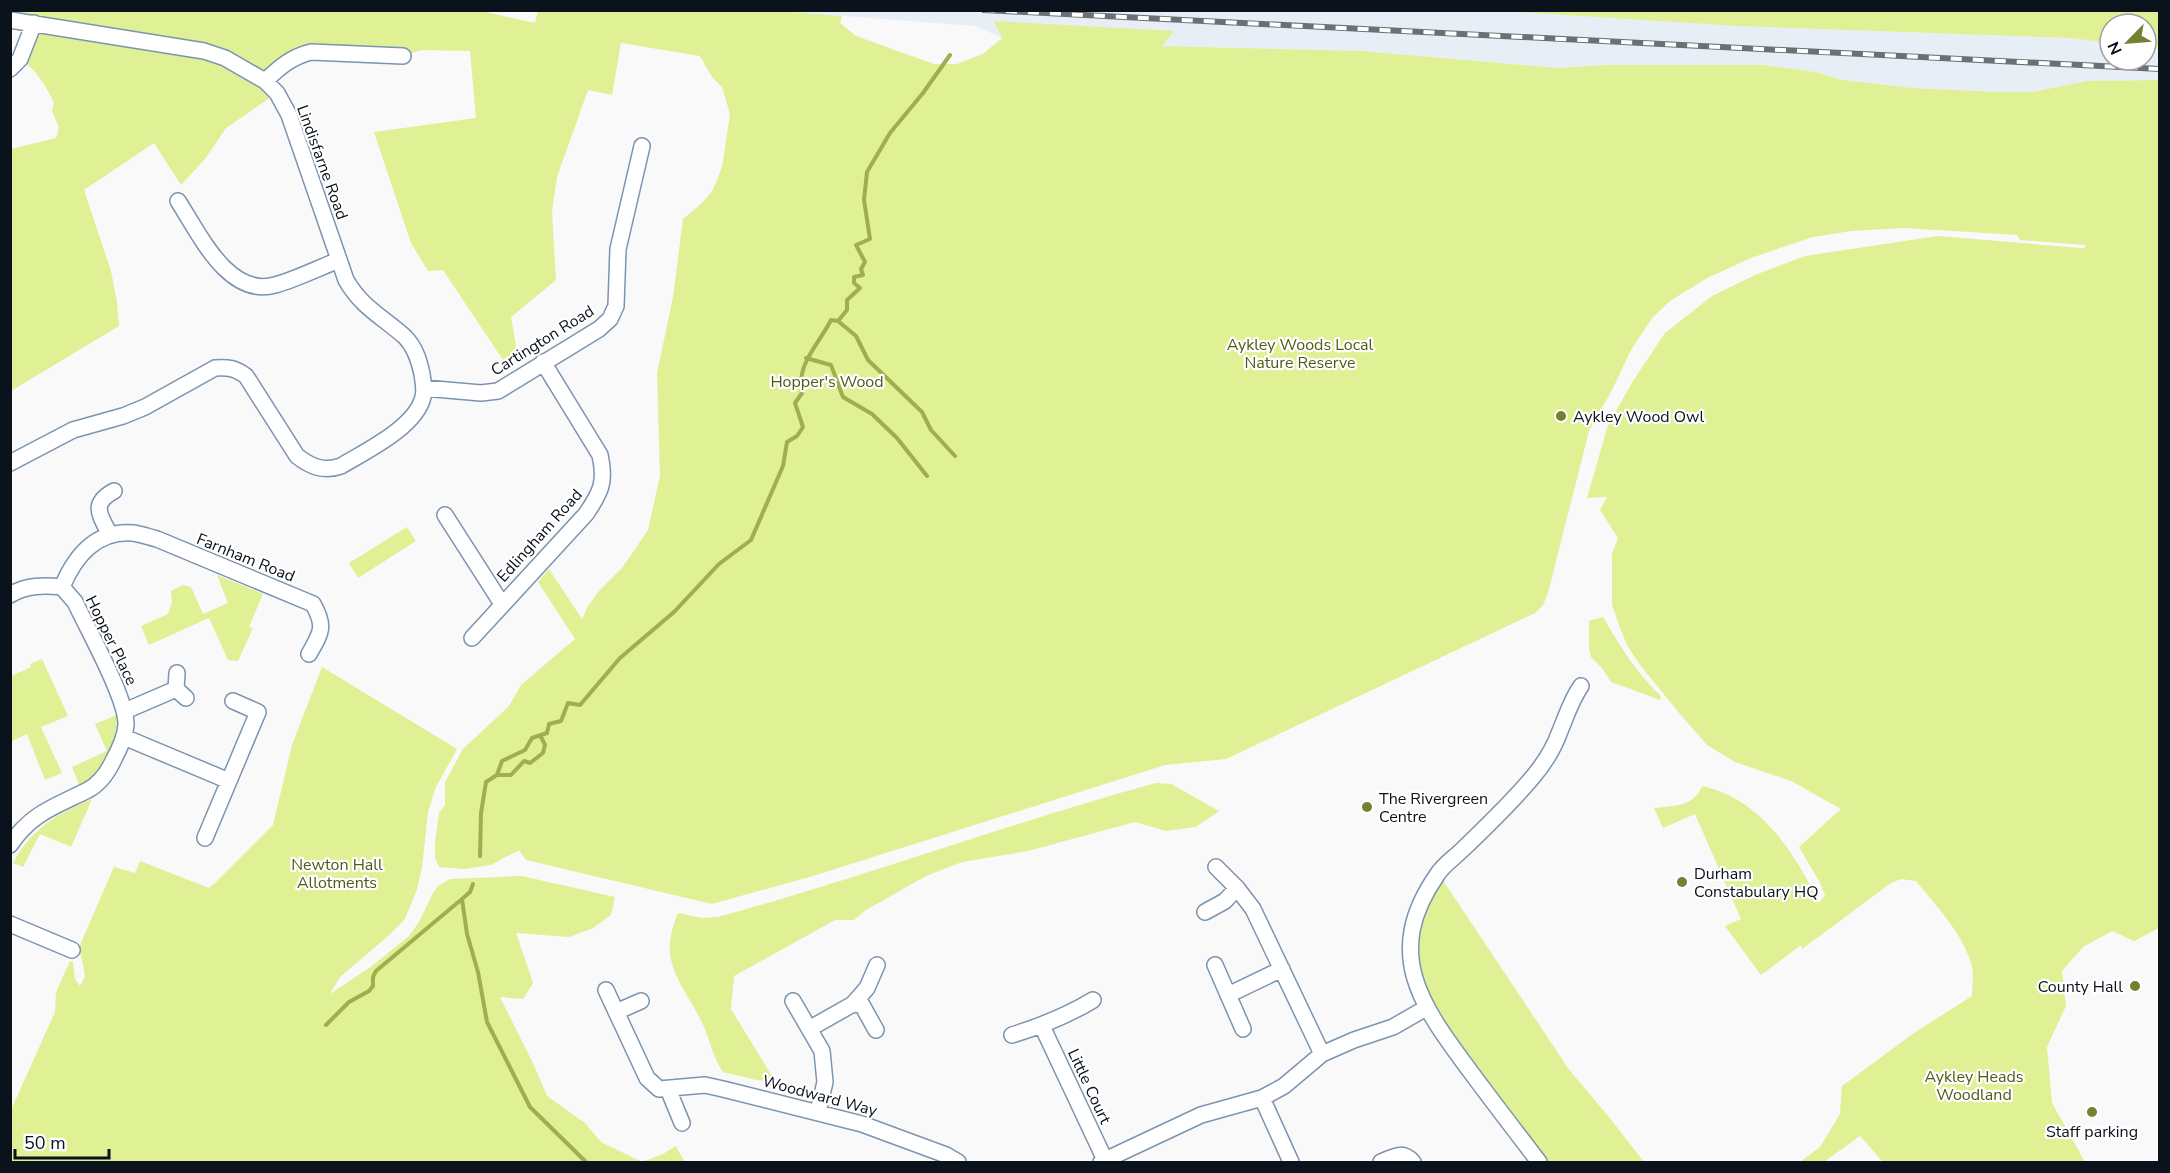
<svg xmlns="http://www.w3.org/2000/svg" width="2170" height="1173" viewBox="0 0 2170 1173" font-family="'Nunito Sans',sans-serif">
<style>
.built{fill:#e7eef6}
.green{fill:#dff095}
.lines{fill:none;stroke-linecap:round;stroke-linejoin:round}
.stream{stroke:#9faf4e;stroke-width:4}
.minor-casing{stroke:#7c94af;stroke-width:18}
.minor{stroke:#fff;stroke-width:15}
.rail-casing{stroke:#6b7076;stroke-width:6}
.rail{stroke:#fff;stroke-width:4;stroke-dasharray:11;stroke-linecap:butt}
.poi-dot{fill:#74812e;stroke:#fff;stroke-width:2}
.labels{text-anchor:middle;stroke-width:4.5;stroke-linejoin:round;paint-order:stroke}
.street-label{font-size:16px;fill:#0a121c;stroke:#fff}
.park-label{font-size:16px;fill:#505a14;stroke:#fff}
.poi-label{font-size:16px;fill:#0a121c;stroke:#fff;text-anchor:start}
</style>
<rect width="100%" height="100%" fill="#f9f9f9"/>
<!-- built -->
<path class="built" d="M 1503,10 L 1736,26 L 2070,38 L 2110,43 L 2110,60 L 2146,60 L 2146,47 L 2159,49 L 2159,80 L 2087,81 L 2033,92 L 1999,92 L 1913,88 L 1842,80 L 1816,72 L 1764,65 L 1606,65 L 1558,68 L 1362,51 L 1011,42 L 975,26 L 779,11 Z"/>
<!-- green -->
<path class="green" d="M 477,10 L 535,23 L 538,10 L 779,11 L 842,16 L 840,23 L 856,36 L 934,64 L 957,64 L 983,54 L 1002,38 L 994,21 L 1174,31 L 1162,46 L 1362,51 L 1558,68 L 1606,65 L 1764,65 L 1816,72 L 1842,80 L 1913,88 L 1999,92 L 2033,92 L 2087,81 L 2159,80 L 2159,928 L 2134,941 L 2112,931 L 2083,947 L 2062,971 L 2066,1006 L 2047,1047 L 2052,1103 L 2085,1162 L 1883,1162 L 1860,1136 L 1824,1162 L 1800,1162 L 1820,1147 L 1840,1114 L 1842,1086 L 1914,1033 L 1972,996 C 1972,987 1974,976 1972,967 C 1964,934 1936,906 1916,881 L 1901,879 L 1891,883 L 1802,949 L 1801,945 L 1761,975 L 1725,926 L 1741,919 L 1695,814 L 1663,828 L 1654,808 C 1673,806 1694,807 1702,786 C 1760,798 1795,853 1819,903 L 1825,895 L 1819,881 L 1799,847 L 1841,809 L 1791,781 L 1735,762 L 1707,745 L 1680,714 L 1640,665 L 1627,645 L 1619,625 L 1612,605 L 1612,554 L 1618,538 L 1600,510 L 1607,497 L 1587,498 L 1608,425 L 1633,381 L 1665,333 L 1712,296 L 1755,275 L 1805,256 L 1938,236 L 2080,248 L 2085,248 L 2085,245 L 2020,240 L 2017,235 L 1904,228 L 1851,231 L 1813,237 L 1751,258 L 1707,278 L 1670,301 L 1652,318 L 1631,350 L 1612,390 L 1589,431 L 1548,593 L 1543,605 L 1535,613 L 1226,759 L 1165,765 L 813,876 L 712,904 L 526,860 L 519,850 L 491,865 L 464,869 L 439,867 L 435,857 L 435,842 L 439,813 L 445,805 L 445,782 L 463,749 L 509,706 L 521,685 L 575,639 L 538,582 L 549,569 L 582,619 L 588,606 L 599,591 L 622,568 L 648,530 L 660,476 L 657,373 L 673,297 L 683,219 L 701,204 L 713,190 L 722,167 L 730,114 L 722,87 L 712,77 L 700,56 L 621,43 L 612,95 L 588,90 L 557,177 L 552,212 L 556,280 L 511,317 L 517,352 L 503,360 L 443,270 L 428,271 L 411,243 L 374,132 L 476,118 L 470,51 L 421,50 L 403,56 L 311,52 L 266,81 L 277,93 L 226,128 L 205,159 L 181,185 L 154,143 L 84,190 L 111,271 L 117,302 L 119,326 L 11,391 L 11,149 L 56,138 L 59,127 L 52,111 L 54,103 C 46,86 36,69 20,59 L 34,23 L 11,20 L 10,11 Z
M 1503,11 L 2159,11 L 2159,49 L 2146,47 L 2146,24 L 2110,24 L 2110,43 L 2070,38 L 1736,26 Z
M 407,527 L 416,541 L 358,578 L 349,563 Z
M 217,575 L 263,594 L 249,627 L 253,628 L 238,661 L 228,660 L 209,618 L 149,645 L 141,626 L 168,614 L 172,601 L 171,591 L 183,585 L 191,587 L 203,614 L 228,603 Z
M 1603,617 C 1620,646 1636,673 1661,696 L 1660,700 L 1611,682 L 1602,668 L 1591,657 L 1589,649 L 1589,621 Z
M 42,659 L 68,716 L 41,727 L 62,773 L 45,780 L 27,734 L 10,742 L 11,676 L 31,667 L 30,664 Z
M 322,667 L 457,749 L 435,789 L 428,812 L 422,868 L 417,889 L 405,919 L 387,937 L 340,977 L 330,994 L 372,966 L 409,936 L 419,922 L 433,893 L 438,886 L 450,879 L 522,876 L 615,897 L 611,915 L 593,928 L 569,937 L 516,933 L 533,983 L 523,999 L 500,997 L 533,1063 L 547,1096 L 585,1123 L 601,1142 L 642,1162 L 663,1154 L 676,1146 L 685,1162 L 11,1162 L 11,1110 L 55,1012 L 56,992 L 70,961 L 73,962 L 75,979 L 80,986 L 85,976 L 81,955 L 77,952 L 114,867 L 135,873 L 140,861 L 209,888 L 215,883 L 273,825 L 292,745 Z
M 117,715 C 117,743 104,772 80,787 L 72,767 L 107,751 L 95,724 Z
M 1156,783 L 1171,784 L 1219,811 L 1196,827 L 1166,831 L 1135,822 L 1028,851 L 962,862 L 926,876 L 866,910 L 854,920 L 835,920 L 734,976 L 731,1009 L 772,1076 L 771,1081 L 756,1080 L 723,1072 C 712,1056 711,1042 703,1025 C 683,982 656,964 678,913 L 702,918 L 718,917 C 866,877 1009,823 1156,783 Z
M 92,799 L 71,847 L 40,834 L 23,867 L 13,863 C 33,827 56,815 92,799 Z
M 1438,873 L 1570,1071 L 1609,1117 L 1644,1162 L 1539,1162 L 1442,1033 L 1411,959 L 1423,896 Z"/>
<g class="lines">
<!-- stream -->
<path class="stream" d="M 838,321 L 856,336 L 868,360 L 922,412 L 931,430 L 955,456
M 806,358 L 831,365 L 843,397 L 872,414 L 897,438 L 927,476
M 497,775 L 511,775 L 524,761 L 530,763 L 543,753 L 545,745 L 540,735
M 480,856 L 481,813 L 486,782 L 497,775 L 502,761 L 525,750 L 532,738 L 547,733 L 549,724 L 561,721 L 568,703 L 580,705 L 620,658 L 674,612 L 719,564 L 751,540 L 783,466 L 787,442 L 797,436 L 803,427 L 795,403 L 802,393 C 796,364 819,344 831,320 L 838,321 L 847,310 L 847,300 L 860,288 L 854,283 L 854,277 L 863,275 L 861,269 L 865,262 L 856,245 L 870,239 L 864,200 L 867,172 L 890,133 L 923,93 L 950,55
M 473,884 L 470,892 L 462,899 L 467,934 L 478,972 L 487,1022 L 530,1107 L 586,1162
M 326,1025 L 349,1002 L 369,991 L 373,986 L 373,977 L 376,971 L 462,899"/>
<!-- minor casing -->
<g class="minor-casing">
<path id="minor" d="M 10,20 L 204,51 L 225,58 L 265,81 L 277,93 L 289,115 L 346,280 C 362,308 383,317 405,337 C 415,347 419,360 422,374 C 423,382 425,389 423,397 C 416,427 366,451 341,466 C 324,472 311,467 297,456 L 246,376 C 235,368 228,367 215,368 L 145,407 L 123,416 L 73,430 L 10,463
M 10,69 L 20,59 L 34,23
M 265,81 C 280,67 291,57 311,52 L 403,56
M 178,201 C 199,233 228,298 275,285 C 297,279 318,268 339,260
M 424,388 L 481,393 L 498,391 L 599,329 L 610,319 L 616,306 L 618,249 L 642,146
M 445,515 L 502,604
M 110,535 C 100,515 90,504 114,491
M 62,587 C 75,556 96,530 133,533 C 141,534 149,537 157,539 L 313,604 C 326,627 321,633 309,654
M 10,595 C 26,585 44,585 62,587
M 472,638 L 586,514 C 601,492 606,482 600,455 L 543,362
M 177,673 L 176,689 L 186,698
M 125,711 L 176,689
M 124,737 L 229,781
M 205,838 L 258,712 L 233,701
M 10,845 C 31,813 56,806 88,790 C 101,783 108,772 114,759 C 120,748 125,737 126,725 C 127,699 87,628 75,602 L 62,587
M 1216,867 L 1237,888
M 1205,912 L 1225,901 L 1237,888 L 1253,909 L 1322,1054
M 10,924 L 72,950
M 1215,965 L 1243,1029
M 606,990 L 647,1078 L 659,1089 L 705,1085 L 723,1089 L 862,1124 L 946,1155 L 958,1162
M 1228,995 L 1282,969
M 793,1001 L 822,1051 L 825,1082 L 818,1112
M 853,1004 L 867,988 L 877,965
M 616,1012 L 641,1001
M 1042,1026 L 1105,1160
M 809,1029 L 853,1004 L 862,1005 L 876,1030
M 1012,1035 C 1041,1026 1067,1016 1093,1000
M 668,1089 L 682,1123
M 1262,1098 L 1291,1162
M 1101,1162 L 1201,1115 L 1262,1098 L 1284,1086 L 1322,1054 L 1354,1040 L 1393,1027 L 1426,1008
M 1381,1162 C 1394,1157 1402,1150 1413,1162
M 1539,1162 C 1516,1132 1493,1102 1470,1071 C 1422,1006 1382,954 1437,875 C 1443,865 1454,858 1462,850 C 1486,827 1511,803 1532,778 C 1544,764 1554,748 1560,731 C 1567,715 1571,700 1581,686"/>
</g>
<!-- minor -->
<use href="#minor" class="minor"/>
<!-- rail casing -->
<g class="rail-casing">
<path id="rail" d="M 984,10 L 2160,69"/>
</g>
<!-- rail -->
<use href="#rail" class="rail"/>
</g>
<!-- markers -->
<g class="poi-dot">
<circle cx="1561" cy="416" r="6"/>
<circle cx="1367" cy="807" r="6"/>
<circle cx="1682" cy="882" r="6"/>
<circle cx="2135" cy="986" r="6"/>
<circle cx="2092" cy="1112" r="6"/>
</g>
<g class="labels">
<!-- street labels -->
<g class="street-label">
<text transform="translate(323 162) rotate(70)" y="6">Lindisfarne Road</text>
<text transform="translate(542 340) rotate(-32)" y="6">Cartington Road</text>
<text transform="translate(539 535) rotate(-48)" y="6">Edlingham Road</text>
<text transform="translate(246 557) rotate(22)" y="6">Farnham Road</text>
<text transform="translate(112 640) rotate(64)" y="6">Hopper Place</text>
<text transform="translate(1090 1086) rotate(65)" y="6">Little Court</text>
<text transform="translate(820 1095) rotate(15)" y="6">Woodward Way</text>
</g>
<!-- park labels -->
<g class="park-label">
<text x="1300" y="350">Aykley Woods Local<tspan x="1300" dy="18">Nature Reserve</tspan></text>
<text x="827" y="387">Hopper's Wood</text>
<text x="337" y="870">Newton Hall<tspan x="337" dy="18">Allotments</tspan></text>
<text x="1974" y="1082">Aykley Heads<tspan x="1974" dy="18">Woodland</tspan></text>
</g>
<!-- poi labels -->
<g class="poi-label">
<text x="1573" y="422">Aykley Wood Owl</text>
<text x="1379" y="804">The Rivergreen<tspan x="1379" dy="18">Centre</tspan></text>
<text x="1694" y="879">Durham<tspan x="1694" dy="18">Constabulary HQ</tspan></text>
<text x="2123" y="992" text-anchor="end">County Hall</text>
<text x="2092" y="1137" text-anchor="middle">Staff parking</text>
</g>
</g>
<!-- border -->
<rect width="2170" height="1173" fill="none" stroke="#0a121c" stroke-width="24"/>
<!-- north arrow -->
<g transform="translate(2128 42) rotate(245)"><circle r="28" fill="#ffffff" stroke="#9da0a4" stroke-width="1.5"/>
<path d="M0-4.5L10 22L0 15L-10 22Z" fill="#74812e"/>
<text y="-9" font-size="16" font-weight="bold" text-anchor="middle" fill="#0a121c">N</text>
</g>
<!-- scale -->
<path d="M15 1149v9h94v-9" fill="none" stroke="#0a121c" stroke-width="3"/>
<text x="24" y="1149" font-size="18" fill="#0a121c" stroke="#ffffff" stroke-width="4.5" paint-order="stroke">50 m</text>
</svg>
